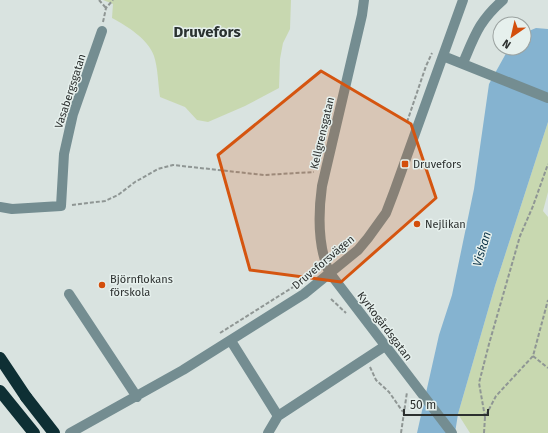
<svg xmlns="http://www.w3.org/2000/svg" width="548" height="433" viewBox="0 0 548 433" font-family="'Fira Sans',sans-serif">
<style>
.green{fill:#c8d8b0}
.water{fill:#85b3d0}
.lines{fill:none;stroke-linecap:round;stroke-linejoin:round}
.path{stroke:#8f9694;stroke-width:2;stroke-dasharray:4 2;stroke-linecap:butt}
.minor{stroke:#748d91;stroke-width:10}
.highway{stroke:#0e2f34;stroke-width:12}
.highway-bridge{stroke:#0e2f34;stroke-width:12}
.marked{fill:#d55510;fill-opacity:0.2;stroke:#d55510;stroke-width:3;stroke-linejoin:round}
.poi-dot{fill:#d34e0c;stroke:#e6f0ed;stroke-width:1.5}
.labels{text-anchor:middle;stroke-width:3;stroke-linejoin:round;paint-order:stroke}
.street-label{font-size:11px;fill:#2c302f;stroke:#e6f0ed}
.poi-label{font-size:11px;fill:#2c302f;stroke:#e6f0ed;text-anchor:start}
.water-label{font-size:12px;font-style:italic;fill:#083045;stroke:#e6f0ed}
.district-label{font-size:15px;font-weight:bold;fill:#2a3230;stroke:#e6f0ed}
</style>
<rect width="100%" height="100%" fill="#d9e3e0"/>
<!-- green -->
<path class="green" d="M 103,0 L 291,0 L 290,29 L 283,43 L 280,59 L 279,88 L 245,106 L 208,122 L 197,120 L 185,107 L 160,97 C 158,84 158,68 154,56 C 148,39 127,26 112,18 L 113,4 Z
M 548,122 L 548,192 L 543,211 L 548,217 L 548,433 L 470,433 L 458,414 L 495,286 Z"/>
<!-- water -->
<path class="water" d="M 536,28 L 548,29 L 548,122 L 495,286 L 458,414 L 455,433 L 417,433 L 439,335 L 452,295 L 474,189 L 489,84 L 509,48 L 524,48 L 524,33 Z"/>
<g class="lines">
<!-- path -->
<path class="path" d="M 99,0 L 106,8
M 103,22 L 106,8 L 113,0
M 407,122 L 426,66 L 432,53
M 72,205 L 105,201 L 118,195 L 135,182 L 158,169 L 173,165 L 264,175 L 314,172
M 333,255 L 353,238
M 331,299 L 346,313
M 220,333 L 298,284 L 318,268
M 533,356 L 548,368
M 370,367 L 376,380 L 389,392 L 403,412
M 485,417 L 479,383 L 489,344 L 520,236 L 533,206 L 548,164
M 401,433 L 407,392
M 484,433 L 485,417 L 496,396 L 533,356 L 548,300"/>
<!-- minor -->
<path class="minor" d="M 364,0 L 362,15 L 322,186 C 318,215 318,246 329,272 L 452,433
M 443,56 L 548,98
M 463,63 C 475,35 479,21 503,0
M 0,207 L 12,209 L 61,206 L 64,154 L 73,114 L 102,31
M 69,294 L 137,397
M 231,341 L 278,416
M 70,433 L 183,370 L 304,294 L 358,250 L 368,238 L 386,213 L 394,192 L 463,0
M 268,433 L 278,416 L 385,346"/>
<!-- highway -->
<path class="highway" d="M 0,358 L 26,397
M 0,391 L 34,433"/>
<!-- highway-bridge -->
<path class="highway-bridge" d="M 26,397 L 54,433"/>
</g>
<!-- marked area -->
<path class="marked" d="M 321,71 L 411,124 L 436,198 L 341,282 L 250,270 L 218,155 Z"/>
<!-- markers -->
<g class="poi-dot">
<rect x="401" y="160" width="8" height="8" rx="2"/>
<circle cx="417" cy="224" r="4"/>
<circle cx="102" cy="285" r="4"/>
</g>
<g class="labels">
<!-- street labels -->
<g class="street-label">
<text transform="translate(70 91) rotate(-72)" y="4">Vasabergsgatan</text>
<text transform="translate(322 133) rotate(-77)" y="4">Kellgrensgatan</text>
<text transform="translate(323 262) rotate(-40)" y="4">Druveforsvägen</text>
<text transform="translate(385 326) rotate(53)" y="4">Kyrkogårdsgatan</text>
</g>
<!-- poi labels -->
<g class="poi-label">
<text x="413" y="168">Druvefors</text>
<text x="425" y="228">Nejlikan</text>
<text x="110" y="283">Björnflokans<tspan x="110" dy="13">förskola</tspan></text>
</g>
<!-- water labels -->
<g class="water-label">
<text transform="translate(482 249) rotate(-73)" y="4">Viskan</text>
</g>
<!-- district labels -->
<g class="district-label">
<text x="207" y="37">Druvefors</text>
</g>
</g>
<!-- north arrow -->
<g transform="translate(512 36) rotate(214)"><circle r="19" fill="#e6f0ed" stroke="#9ca3a1"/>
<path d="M0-3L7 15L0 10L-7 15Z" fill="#d34e0c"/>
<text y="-6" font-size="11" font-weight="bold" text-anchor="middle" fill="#2c302f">N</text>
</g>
<!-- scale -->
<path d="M404 409v6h84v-6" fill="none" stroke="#2c302f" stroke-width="2"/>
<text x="410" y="409" font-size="12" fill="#2c302f" stroke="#e6f0ed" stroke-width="3" paint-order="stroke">50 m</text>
</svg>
